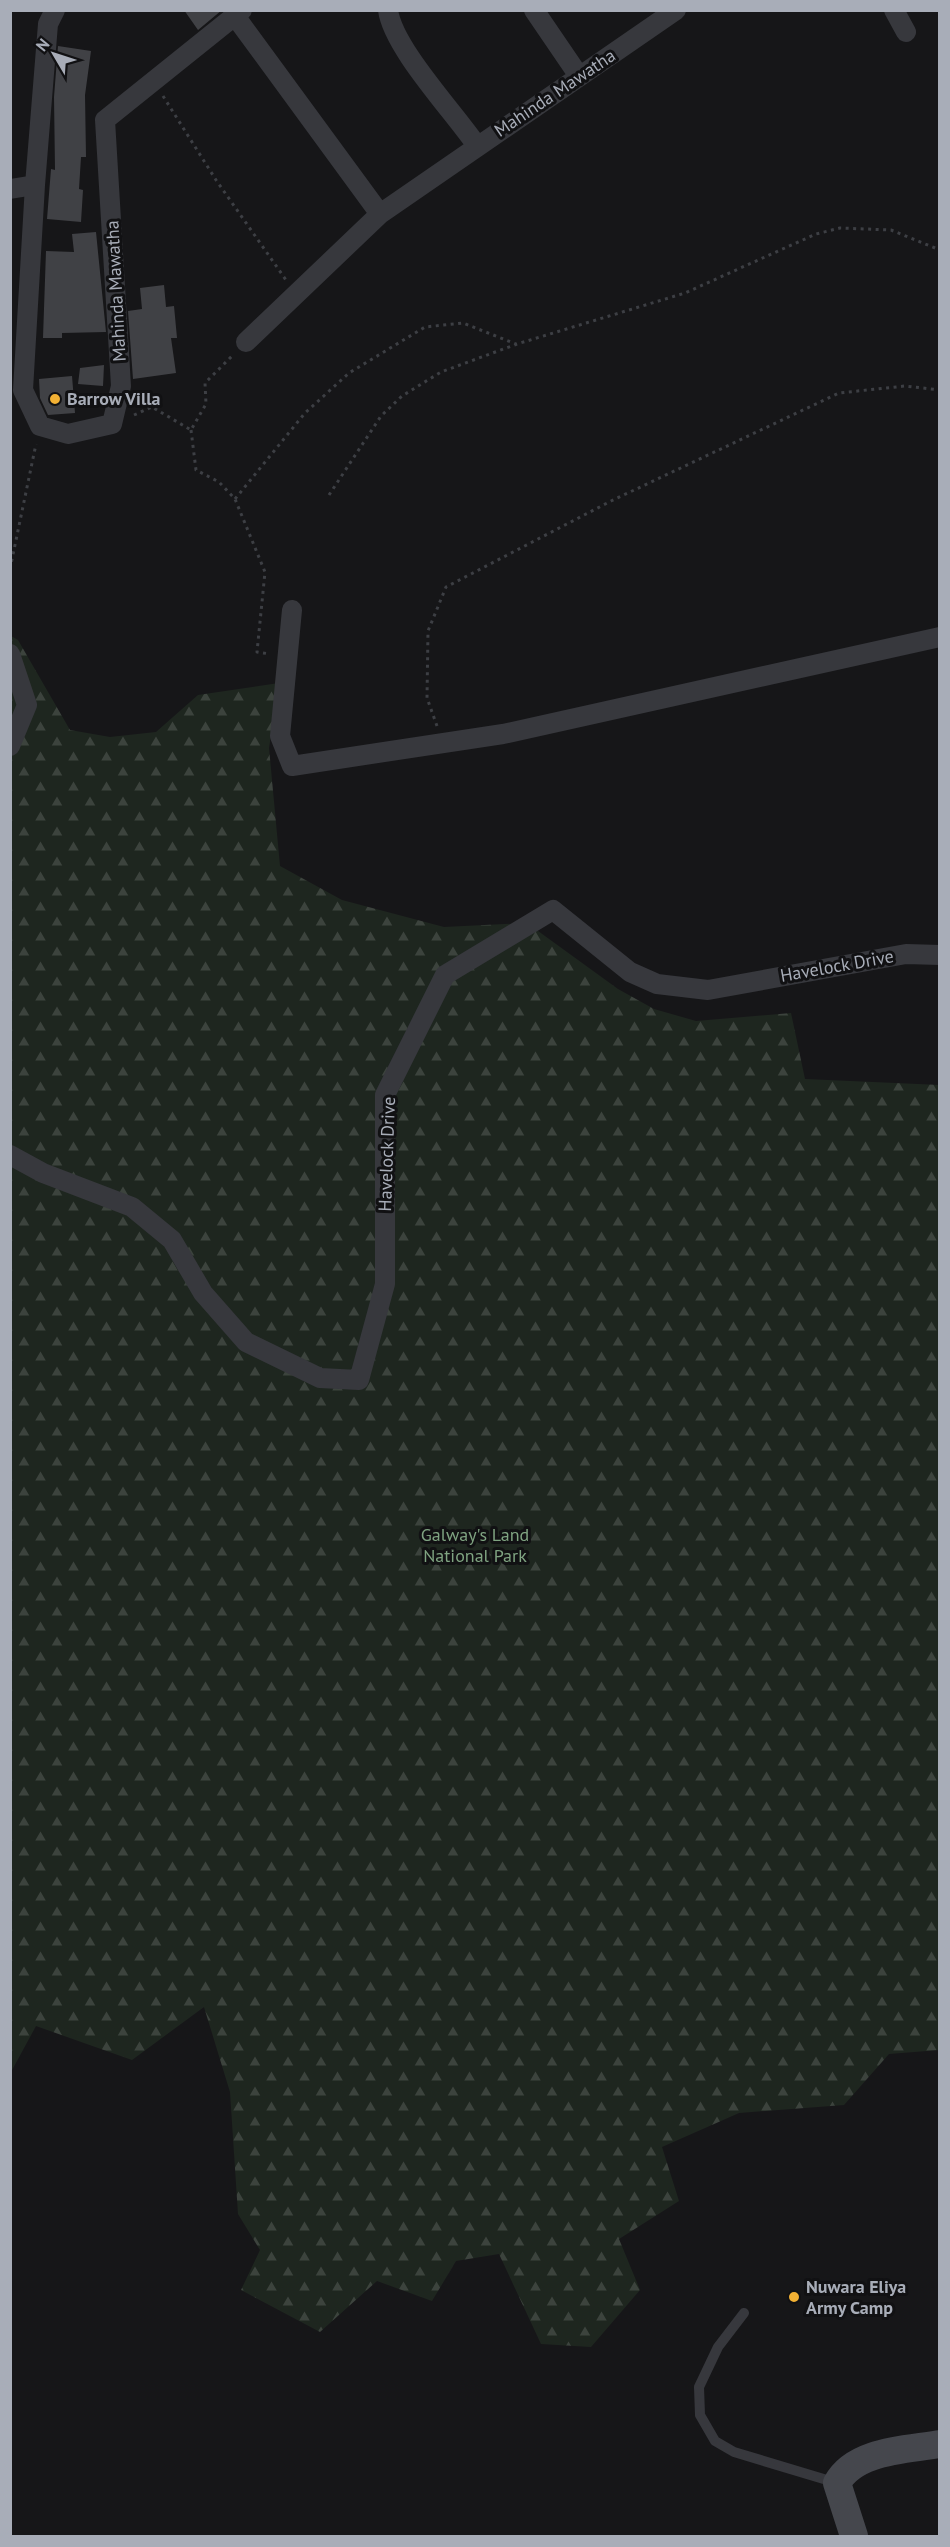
<svg xmlns="http://www.w3.org/2000/svg" width="950" height="2547" viewBox="0 0 950 2547" font-family="'PT Sans',sans-serif">
<style>
.forest{fill:url(#forest-firs)}
.building{fill:#404145}
.lines{fill:none;stroke-linecap:round;stroke-linejoin:round}
.path{stroke:#3d3f44;stroke-width:3;stroke-dasharray:3 4.5;stroke-linecap:butt}
.lane{stroke:#37383d;stroke-width:10}
.street{stroke:#37383d;stroke-width:20}
.secondary{stroke:#45474d;stroke-width:28}
.poi-dot{fill:#f2b134;stroke:#111113;stroke-width:2}
.labels{text-anchor:middle;stroke-width:6;stroke-linejoin:round;paint-order:stroke}
.street-label{font-size:18px;fill:#a8adb8;stroke:#111113}
.poi-label{font-size:18px;font-weight:bold;fill:#a8adb8;stroke:#111113;text-anchor:start}
.park-label{font-size:18px;fill:#7fa381;stroke:#111113}
</style>
<defs>
<pattern id="forest-firs" width="22" height="20" patternUnits="userSpaceOnUse" patternTransform="scale(1.5)"><rect width="22" height="20" fill="#1e261f"/><path d="M5 1l3.5 6h-7zM16 11l3.5 6h-7z" fill="#3c433d"/></pattern>
</defs>
<rect width="100%" height="100%" fill="#161618"/>
<!-- forest -->
<path class="forest" d="M 11,636 L 18,640 L 70,730 L 110,737 L 156,732 L 198,695 L 279,683 L 269,748 L 280,866 L 342,900 L 444,927 L 527,923 L 618,989 L 654,1009 L 696,1021 L 791,1013 L 805,1079 L 940,1085 L 939,2050 L 889,2054 L 844,2105 L 739,2113 L 662,2147 L 679,2201 L 619,2239 L 640,2290 L 591,2347 L 541,2344 L 499,2254 L 456,2261 L 432,2301 L 377,2281 L 320,2332 L 241,2290 L 260,2250 L 238,2214 L 230,2092 L 204,2007 L 132,2060 L 36,2026 L 11,2072 Z"/>
<!-- building -->
<path class="building" d="M 184,10 L 222,10 L 198,30 Z
M 58,46 L 91,51 L 85,95 L 86,157 L 81,157 L 79,189 L 83,190 L 81,222 L 47,219 L 51,169 L 55,170 L 54,97 Z
M 96,232 L 106,332 L 62,333 L 62,338 L 43,338 L 46,251 L 74,252 L 72,234 Z
M 164,285 L 166,307 L 174,306 L 177,338 L 171,338 L 176,373 L 133,379 L 128,311 L 142,309 L 140,288 Z
M 104,365 L 103,386 L 78,384 L 80,368 Z
M 72,376 L 75,413 L 48,415 L 40,398 L 39,379 Z"/>
<g class="lines">
<!-- path -->
<path class="path" d="M 163,96 L 216,180 L 286,280
M 134,415 L 152,407 L 191,430 L 206,404 L 205,383 L 234,354
M 191,430 L 196,470 L 219,482 L 235,499 L 265,572 L 257,652 L 270,654
M 329,495 L 381,416 L 402,396 L 441,372 L 517,344 L 685,293 L 816,234 L 840,228 L 891,230 L 940,250
M 235,499 L 305,413 L 349,373 L 425,327 L 463,323 L 516,344
M 10,569 L 36,444
M 437,726 L 427,698 L 428,631 L 446,587 L 611,501 L 839,393 L 905,386 L 940,390"/>
<!-- lane -->
<path class="lane" d="M 744,2313 L 718,2347 L 699,2387 L 700,2415 L 715,2441 L 734,2452 L 837,2483"/>
<!-- street -->
<path class="street" d="M 55,10 L 48,24 L 35,185 L 23,390 L 40,426 L 68,434 L 112,424 L 121,386 L 105,120 L 242,10
M 388,10 C 393,48 454,112 477,146
M 534,10 L 579,76
M 894,10 L 906,32
M 235,16 L 380,214
M 10,189 L 35,185
M 246,342 L 380,214 L 676,10
M 292,610 L 280,736 L 292,766 L 503,734 L 940,637
M 10,654 L 27,705 L 10,746
M 10,1155 L 43,1173 L 132,1207 L 172,1240 L 203,1293 L 246,1342 L 320,1378 L 359,1380 L 385,1284 L 385,1095 L 445,975 L 553,910 L 630,972 L 657,984 L 708,990 L 906,954 L 940,955"/>
<!-- secondary -->
<path class="secondary" d="M 854,2536 L 837,2483 C 855,2450 906,2450 940,2444"/>
</g>
<!-- markers -->
<g class="poi-dot">
<circle cx="55" cy="399" r="6"/>
<circle cx="794" cy="2297" r="6"/>
</g>
<g class="labels">
<!-- street labels -->
<g class="street-label">
<text transform="translate(555 93) rotate(-34)" y="6">Mahinda Mawatha</text>
<text transform="translate(116 291) rotate(-93)" y="6">Mahinda Mawatha</text>
<text transform="translate(837 966) rotate(-10)" y="6">Havelock Drive</text>
<text transform="translate(387 1154) rotate(-88)" y="6">Havelock Drive</text>
</g>
<!-- poi labels -->
<g class="poi-label">
<text x="67" y="405">Barrow Villa</text>
<text x="806" y="2293">Nuwara Eliya<tspan x="806" dy="21">Army Camp</tspan></text>
</g>
<!-- park labels -->
<g class="park-label">
<text x="475" y="1541">Galway's Land<tspan x="475" dy="21">National Park</tspan></text>
</g>
</g>
<!-- border -->
<rect width="950" height="2547" fill="none" stroke="#a8adb8" stroke-width="24"/>
<!-- north arrow -->
<g transform="translate(54 54) rotate(309)" stroke="#111113" stroke-width="4.5" paint-order="stroke">
<path d="M0-4.5L10 22L0 15L-10 22Z" fill="#a8adb8"/>
<text y="-9" font-size="16" font-weight="bold" text-anchor="middle" fill="#a8adb8">N</text>
</g>
</svg>
